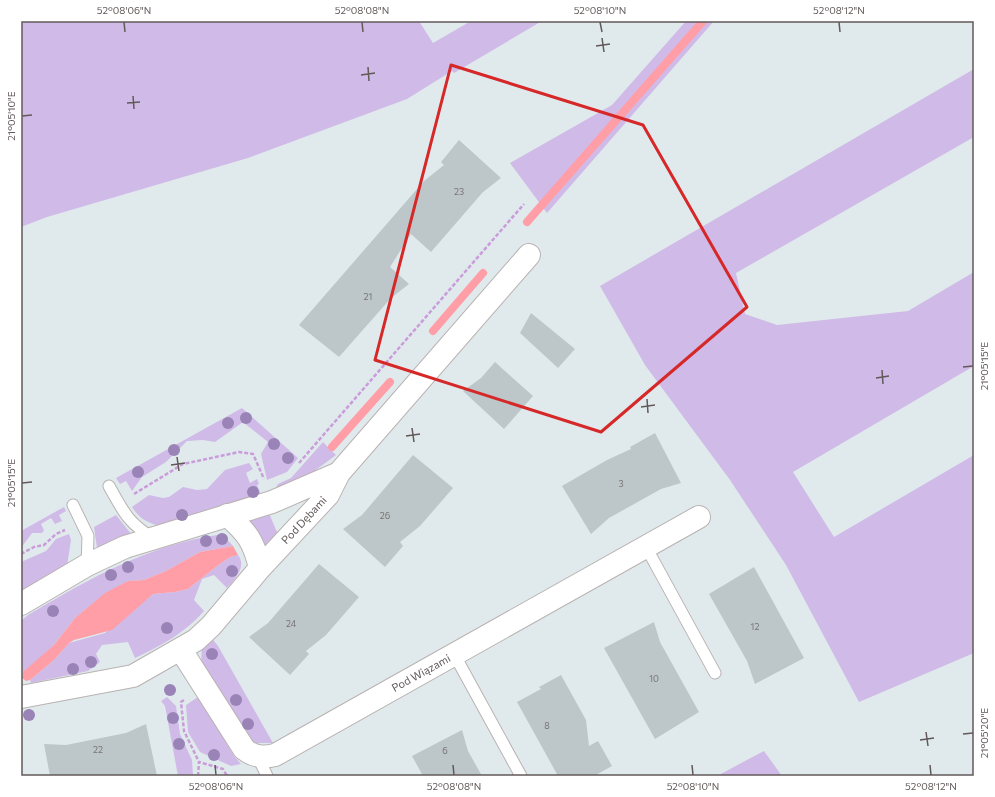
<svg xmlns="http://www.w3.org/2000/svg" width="995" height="797" viewBox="0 0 995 797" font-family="Commissioner,sans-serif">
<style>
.green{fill:#d0bae7}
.water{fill:#ff9ea6}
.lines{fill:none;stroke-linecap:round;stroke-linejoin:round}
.stream{stroke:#ff9ea6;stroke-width:8}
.building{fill:#bdc6c8}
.service-casing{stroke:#b9b2b1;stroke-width:13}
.minor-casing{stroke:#b9b2b1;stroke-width:24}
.path{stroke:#ca9cda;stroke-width:2.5;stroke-dasharray:4 2;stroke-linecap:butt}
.service{stroke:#fff;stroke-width:11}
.minor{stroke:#fff;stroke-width:22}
.tree{fill:#9983b7}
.marked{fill:none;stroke:#d62828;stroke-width:3;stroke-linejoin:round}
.ticks{fill:none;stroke:#625959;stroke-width:1.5}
.labels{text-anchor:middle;stroke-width:3;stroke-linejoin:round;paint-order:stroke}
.number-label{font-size:9px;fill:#797475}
.street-label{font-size:11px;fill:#625959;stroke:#fff}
.neatline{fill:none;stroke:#625959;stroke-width:1.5}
.ticks-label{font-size:10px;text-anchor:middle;fill:#625959}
</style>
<rect width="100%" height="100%" fill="#e0eaed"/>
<!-- green -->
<path class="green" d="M 21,21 L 419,21 L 433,43 L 471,21 L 542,21 L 454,73 L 452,71 L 407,99 L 248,158 L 47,217 L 21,227 Z
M 686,21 L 714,21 L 547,213 L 510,163 L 612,105 Z
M 974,69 L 974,137 L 736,273 L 745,314 L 777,325 L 908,311 L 974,272 L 974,366 L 793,472 L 834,537 L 974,455 L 974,653 L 859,702 L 786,565 L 730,480 L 645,365 L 600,286 Z
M 242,408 L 298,458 L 287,472 L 267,480 L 261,454 L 268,442 L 243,422 L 215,442 L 203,440 L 187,441 L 166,462 L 142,477 L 132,491 L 126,481 L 120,484 L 116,478 Z
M 323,442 L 336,455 L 309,475 L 275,489 L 278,484 L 291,478 Z
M 249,463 L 253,469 L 246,473 L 250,483 L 257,479 L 259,484 L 257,485 L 262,497 L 159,526 C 146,522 139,518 132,507 L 149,495 L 163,498 L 169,497 L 183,487 L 197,490 L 207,489 L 225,470 Z
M 64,507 L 66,511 L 59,515 L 62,521 L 55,524 L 51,518 L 41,524 L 44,530 L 42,533 L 32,533 L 21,548 L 21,531 Z
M 269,513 L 276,530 L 280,534 L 265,548 L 248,521 Z
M 116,515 L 131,534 L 97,548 L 94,527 Z
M 69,534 L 71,540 L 67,566 L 21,597 L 21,562 L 46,551 L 56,539 Z
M 217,535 L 224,536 L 233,546 L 200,552 L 166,571 L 144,580 L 128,581 L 98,599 L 75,618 L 54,645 L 21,675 L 21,621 L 28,615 C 89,579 146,546 217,535 Z
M 238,555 C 247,567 235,579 227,588 L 214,575 L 202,579 L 194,600 L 204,611 C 185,633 162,645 135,658 L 128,642 L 102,645 L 96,654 L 100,662 L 88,671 L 31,683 L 30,680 L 54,660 L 69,643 L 105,633 L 153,594 L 175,592 L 188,589 L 221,563 L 230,557 Z
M 211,637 L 218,646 L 273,743 L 257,743 L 250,740 L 201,663 L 202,647 Z
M 167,697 L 176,706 L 180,734 L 192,760 L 193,776 L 178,776 L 165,706 L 161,701 Z
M 198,697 L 234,756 L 241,764 L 231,766 L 200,752 L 188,732 L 186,705 Z
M 764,751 L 782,776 L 717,776 L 760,753 Z"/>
<!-- water -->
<path class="water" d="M 233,546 L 238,555 L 230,557 L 221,563 L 188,589 L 175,592 L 153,594 L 112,630 L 74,640 L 69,643 L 54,660 L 30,680 L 26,681 L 21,677 L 24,671 L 54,645 L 75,618 L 105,593 L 128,581 L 144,580 L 166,571 L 200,552 Z"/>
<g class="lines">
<!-- stream -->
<path class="stream" d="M 527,222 L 703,21
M 433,331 L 483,273
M 332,447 L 390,382"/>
</g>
<!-- building -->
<path class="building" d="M 459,140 L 501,178 L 483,192 L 431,252 L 411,234 L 390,267 L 409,284 L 391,298 L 339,357 L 299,325 L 424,181 L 444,165 L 441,162 Z
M 531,313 L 575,349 L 558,368 L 520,333 Z
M 495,362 L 533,396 L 504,429 L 463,391 L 481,378 Z
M 655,433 L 681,483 L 661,489 L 609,518 L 591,534 L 562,486 L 607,460 L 631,449 L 630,447 Z
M 413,455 L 453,488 L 420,526 L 400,542 L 403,546 L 385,567 L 343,529 L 362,515 Z
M 319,564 L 359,597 L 326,635 L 306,651 L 309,654 L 290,675 L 249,637 L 268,623 Z
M 754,567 L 804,658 L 755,684 L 747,661 L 709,594 Z
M 654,622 L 660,642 L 699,712 L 655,739 L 604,648 Z
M 561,675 L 586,720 L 589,746 L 598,741 L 612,766 L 594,776 L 558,776 L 517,702 L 541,689 L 539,687 Z
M 146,724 L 157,776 L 50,776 L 44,744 L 66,745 L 126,733 Z
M 462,730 L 468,751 L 482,776 L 423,776 L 412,756 Z"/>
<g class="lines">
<!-- service casing -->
<g class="service-casing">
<path id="service" d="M 109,486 C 123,511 128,523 153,538
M 73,505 L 88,536 L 87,565
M 646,547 L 715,673
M 454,654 L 521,776
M 258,757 L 267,776"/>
</g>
<!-- minor casing -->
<g class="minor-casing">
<path id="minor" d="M 227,515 C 247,532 254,542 260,568
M 21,604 L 87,565 L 125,547 L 272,502 L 339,473
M 181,650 L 244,749 C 254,757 263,758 275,755 L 699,517
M 21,697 L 133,676 L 196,640 L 211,626 L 260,568 L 328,495 L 339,473 L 529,255"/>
</g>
<!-- path -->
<path class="path" d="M 299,463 L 524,204
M 134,494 L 183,464 L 239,452 L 253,454 L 264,479
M 21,554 L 34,547 L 44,545 L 56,534 L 65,530
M 184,700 L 181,702 L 184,731 L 199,762
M 198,776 L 199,762 L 223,769 L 227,776"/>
<!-- service -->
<use href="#service" class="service"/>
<!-- minor -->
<use href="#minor" class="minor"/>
</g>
<!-- trees -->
<g class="tree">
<circle cx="246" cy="418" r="6"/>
<circle cx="228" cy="423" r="6"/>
<circle cx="274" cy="444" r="6"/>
<circle cx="174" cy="450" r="6"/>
<circle cx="288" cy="458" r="6"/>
<circle cx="138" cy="472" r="6"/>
<circle cx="253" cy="492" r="6"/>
<circle cx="182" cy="515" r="6"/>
<circle cx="222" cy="539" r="6"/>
<circle cx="206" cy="541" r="6"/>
<circle cx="128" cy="567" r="6"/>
<circle cx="232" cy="571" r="6"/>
<circle cx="111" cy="575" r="6"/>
<circle cx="53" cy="611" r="6"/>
<circle cx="167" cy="628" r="6"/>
<circle cx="212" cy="654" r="6"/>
<circle cx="91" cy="662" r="6"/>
<circle cx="73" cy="669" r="6"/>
<circle cx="170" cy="690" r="6"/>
<circle cx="236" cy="700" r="6"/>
<circle cx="29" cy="715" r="6"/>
<circle cx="173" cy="718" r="6"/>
<circle cx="248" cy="724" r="6"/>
<circle cx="179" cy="744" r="6"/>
<circle cx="214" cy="755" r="6"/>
</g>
<!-- marked area -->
<path class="marked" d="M 451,65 L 643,125 L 747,307 L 601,432 L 375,360 Z"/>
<!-- ticks -->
<path class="ticks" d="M 124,22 L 125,32M 362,22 L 363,32M 600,22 L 602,32M 839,22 L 840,32M 602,38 L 604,52M 596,46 L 610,44M 368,67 L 369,81M 361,75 L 375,73M 133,96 L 134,109M 127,103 L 140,102M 22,116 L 32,115M 963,367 L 973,366M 882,370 L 883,384M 876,378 L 889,376M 647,399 L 648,413M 641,407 L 655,405M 412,428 L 414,442M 406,436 L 420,434M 177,457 L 179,471M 171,465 L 185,463M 22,483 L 32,482M 926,732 L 928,746M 963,734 L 973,733M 920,740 L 934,738M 215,765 L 216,775M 453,765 L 454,775M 692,765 L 693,775M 930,765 L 931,775"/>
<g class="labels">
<!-- number labels -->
<g class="number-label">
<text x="459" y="195">23</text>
<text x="368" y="300">21</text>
<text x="621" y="487">3</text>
<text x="385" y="519">26</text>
<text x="291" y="627">24</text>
<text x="755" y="630">12</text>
<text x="654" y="682">10</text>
<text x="547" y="729">8</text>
<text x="98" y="753">22</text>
<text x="445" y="754">6</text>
</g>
<!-- street labels -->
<g class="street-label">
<text transform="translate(304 520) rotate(-47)" y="4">Pod Dębami</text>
<text transform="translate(421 673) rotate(-29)" y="4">Pod Wiązami</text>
</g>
</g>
<!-- border -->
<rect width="995" height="797" fill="none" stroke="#ffffff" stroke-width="44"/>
<rect x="22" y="22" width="951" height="753" class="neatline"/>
<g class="ticks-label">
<text x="124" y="14">52°08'06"N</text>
<text x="362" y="14">52°08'08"N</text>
<text x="600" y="14">52°08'10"N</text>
<text x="839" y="14">52°08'12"N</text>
<text transform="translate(11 116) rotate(-90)" y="4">21°05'10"E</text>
<text transform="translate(984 366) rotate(-90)" y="4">21°05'15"E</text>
<text transform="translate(11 483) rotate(-90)" y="4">21°05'15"E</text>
<text transform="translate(984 733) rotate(-90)" y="4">21°05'20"E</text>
<text x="216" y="790">52°08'06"N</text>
<text x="454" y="790">52°08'08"N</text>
<text x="693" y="790">52°08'10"N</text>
<text x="931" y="790">52°08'12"N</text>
</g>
</svg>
